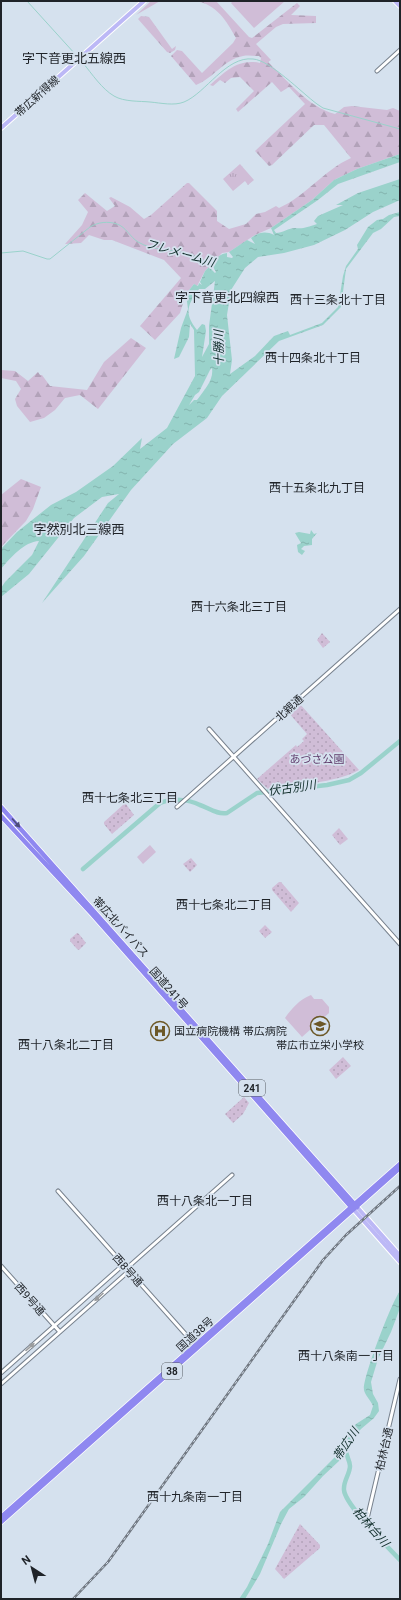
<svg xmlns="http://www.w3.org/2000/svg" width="401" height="1600" viewBox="0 0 401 1600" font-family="Roboto,'Noto Sans JP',sans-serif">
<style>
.grass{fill:url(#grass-tufts)}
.forest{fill:url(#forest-firs)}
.park{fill:url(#park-dots)}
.pitch{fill:#d0bdd7}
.water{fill:url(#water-ripples);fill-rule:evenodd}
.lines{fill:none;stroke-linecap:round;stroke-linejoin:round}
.stream{stroke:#9ad2cb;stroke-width:1}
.river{stroke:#9ad2cb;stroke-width:4.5}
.minor-casing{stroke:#78828e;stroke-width:5}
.major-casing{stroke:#fff;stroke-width:6}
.highway-casing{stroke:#fff;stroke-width:6}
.minor{stroke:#fff;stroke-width:3}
.major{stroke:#bcb8f6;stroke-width:4}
.highway{stroke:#8f88f0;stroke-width:4.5}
.rail-casing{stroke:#707780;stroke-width:2.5}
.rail{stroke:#d5e1ee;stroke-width:1;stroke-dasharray:3;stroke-linecap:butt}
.oneway{fill:#4c4b78}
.oneway2{fill:#9a9c9e}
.labels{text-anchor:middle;stroke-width:3.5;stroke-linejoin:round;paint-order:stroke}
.shield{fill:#d5e1ee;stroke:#565c63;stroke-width:1}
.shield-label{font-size:10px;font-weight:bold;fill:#1f2328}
.street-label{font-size:11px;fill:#1f2328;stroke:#d5e1ee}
.park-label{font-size:11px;fill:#5f3b6b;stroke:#d5e1ee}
.poi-label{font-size:11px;fill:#1f2328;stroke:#d5e1ee;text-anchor:start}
.water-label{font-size:12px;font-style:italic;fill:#13302d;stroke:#d5e1ee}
.neighbourhood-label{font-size:12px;fill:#1f2328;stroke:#d5e1ee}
.quarter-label{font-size:13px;fill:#1f2328;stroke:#d5e1ee}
</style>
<defs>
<pattern id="grass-tufts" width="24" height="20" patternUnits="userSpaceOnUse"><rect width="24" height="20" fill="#d0bdd7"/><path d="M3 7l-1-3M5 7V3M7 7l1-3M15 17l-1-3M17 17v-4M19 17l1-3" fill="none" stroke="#b2a2b9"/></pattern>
<pattern id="forest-firs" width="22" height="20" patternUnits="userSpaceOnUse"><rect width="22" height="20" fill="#d0bdd7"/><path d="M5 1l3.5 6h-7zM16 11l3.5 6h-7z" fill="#b2a2b9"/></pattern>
<pattern id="park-dots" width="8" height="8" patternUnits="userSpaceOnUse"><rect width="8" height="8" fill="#d0bdd7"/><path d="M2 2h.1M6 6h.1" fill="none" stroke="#b2a2b9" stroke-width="1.8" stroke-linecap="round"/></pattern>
<pattern id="water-ripples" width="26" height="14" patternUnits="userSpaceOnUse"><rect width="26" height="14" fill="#9ad2cb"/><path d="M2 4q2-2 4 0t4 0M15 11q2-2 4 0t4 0" fill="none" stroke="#84b4ae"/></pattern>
</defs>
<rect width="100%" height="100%" fill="#d5e1ee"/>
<!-- grass -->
<path class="grass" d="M 240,164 L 254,180 L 248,185 L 245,181 L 233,191 L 223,179 Z"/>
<!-- forest -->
<path class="forest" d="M 151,1 L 160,1 L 136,15 Z
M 196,1 L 216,1 L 249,37 L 252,38 L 297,3 L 300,6 L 291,15 L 316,16 L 316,23 L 283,24 L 276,27 L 256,44 L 271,60 L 268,62 C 288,81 308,107 335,114 L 344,107 L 352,106 L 387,110 L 393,108 L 400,111 L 400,154 L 357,169 L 334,180 L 312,200 L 271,228 L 255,235 L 229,252 L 222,253 L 205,271 L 197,286 L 194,284 L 186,294 L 180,313 L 155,340 L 140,326 L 181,278 L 164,260 L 112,240 L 104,240 L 89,235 L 81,243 L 65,244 L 82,225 L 88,212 L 78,200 L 85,193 L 107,211 L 115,206 L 109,198 L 111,197 L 130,207 L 144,219 L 151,215 L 187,183 L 189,183 L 217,211 L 217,221 L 229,229 L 246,224 L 256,214 L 265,212 L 276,206 L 279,208 C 306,196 324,170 351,158 L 324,125 L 314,125 L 272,165 L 269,166 L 255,151 L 305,104 L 289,87 L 281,92 L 272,82 L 238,112 L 236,109 L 254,91 L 240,77 L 231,78 L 225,83 L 220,80 L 213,86 L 210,85 C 225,72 238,58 260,63 L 261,58 L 259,56 C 254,56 248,55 243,56 C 223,60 214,78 196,85 L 171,56 L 177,50 L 182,51 L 202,73 L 233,43 L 236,38 C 226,20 217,5 196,1 Z
M 141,16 L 149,17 L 172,49 L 176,46 L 175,50 L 170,53 L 167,52 L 138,19 Z
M 131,338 L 146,348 L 98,409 L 80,395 L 65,398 L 55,410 L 44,418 L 30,422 L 17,406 L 15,399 L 21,389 L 16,381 L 1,378 L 1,370 L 15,371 L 28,381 L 38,372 L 40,375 L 42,375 L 50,386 L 87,390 L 104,362 Z
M 21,479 L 41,487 L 33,509 L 26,521 L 1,547 L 1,495 Z"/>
<!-- park -->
<path class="park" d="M 322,633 L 330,642 L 323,648 L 317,640 Z
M 299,703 L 359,770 C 336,783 294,785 268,789 L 257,779 L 296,745 L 297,747 L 304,741 L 302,739 L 307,734 L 288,712 Z
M 124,804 L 126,804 L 134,815 L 112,834 L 104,824 L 104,822 Z
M 339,828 L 348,839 L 340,845 L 332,835 Z
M 191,858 L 197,865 L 190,872 L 183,864 Z
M 279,882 L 281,882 L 299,903 L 291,912 L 272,890 L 272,888 Z
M 265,925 L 272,932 L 265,938 L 259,931 Z
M 77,933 L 79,934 L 86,943 L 79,950 L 77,949 L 70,941 L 70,939 Z
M 343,1057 L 351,1066 L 336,1079 L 329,1070 Z
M 244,1097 L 249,1103 L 243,1114 L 233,1123 L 225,1114 Z
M 300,1524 L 320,1545 L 320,1548 L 284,1579 L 275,1569 Z"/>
<!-- pitch -->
<path class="pitch" d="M 233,1 L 285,1 L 254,28 L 231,3 Z
M 150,845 L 156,852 L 143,864 L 137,857 Z
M 311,995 L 314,999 L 322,999 L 329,1007 L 329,1013 L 302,1037 L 285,1018 C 292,1008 299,1000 311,995 Z"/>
<!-- water -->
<path class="water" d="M 400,154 L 400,162 L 338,184 L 318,200 L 274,230 L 276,233 C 282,233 289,228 295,228 C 304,229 307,227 317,224 L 314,221 L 318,216 L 343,205 L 336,205 L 358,193 L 400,179 L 400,200 L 373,212 L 345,230 L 314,245 L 284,253 L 258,257 L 245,268 L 231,290 L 227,315 L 232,360 L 230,374 L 255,356 L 274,336 L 288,331 L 290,335 L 322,323 L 338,307 L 343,276 L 346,266 L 358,249 L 357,245 L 368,227 L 377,220 L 383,219 L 389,215 L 400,212 L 400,216 L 394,217 L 381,229 L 373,233 L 346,269 L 341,307 L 323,325 L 279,341 L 222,396 L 207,418 L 173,444 L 131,490 L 84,556 L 42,603 L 108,503 L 119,494 L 102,497 L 74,518 L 29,574 L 1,597 L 1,588 L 5,582 L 32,555 L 39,541 C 24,542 11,557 1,569 L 1,549 L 17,532 L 51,505 L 76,492 L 113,466 L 142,438 L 140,449 L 167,428 L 195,376 L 194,330 L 190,324 L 189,337 L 179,357 L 174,359 L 181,328 L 188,309 L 186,294 L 194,284 L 198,286 L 199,283 L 202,285 L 200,282 L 205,271 L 209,267 L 215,273 L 216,272 L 212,265 C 216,259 219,254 227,253 L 227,257 L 232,258 L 233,257 L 229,252 L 247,240 L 255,244 L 251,238 C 259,232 266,231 274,235 L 271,228 L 312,200 L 334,180 L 357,169 ZM 215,281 L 209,326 L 209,344 L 202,357 L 206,331 L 205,325 L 202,324 L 197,330 C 184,314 187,305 199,289 L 205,289 ZM 212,368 C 214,380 204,390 197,400 L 194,400 L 189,405 L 195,395 L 199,392 L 210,370 Z
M 311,530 L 314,534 L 317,533 L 312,539 L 312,545 L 304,546 L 301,549 L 305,551 L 302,555 L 298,552 L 297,545 L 301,543 L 295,533 L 299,532 L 310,534 Z
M 400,1291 L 400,1308 L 391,1332 L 378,1359 L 371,1382 L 373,1394 L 378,1403 L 379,1411 L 374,1418 L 361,1429 L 352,1440 L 349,1451 L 339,1461 L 323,1476 L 304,1497 L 289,1509 L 281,1524 L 260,1574 L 245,1599 L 239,1599 L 247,1587 L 268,1544 L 280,1512 L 336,1456 L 348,1435 L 356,1424 L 370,1415 L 373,1406 C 371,1401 365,1395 364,1390 C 362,1379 392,1301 400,1291 Z"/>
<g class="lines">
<!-- stream -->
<path class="stream" d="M 27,1 L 76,55
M 83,63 C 92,74 102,89 114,96 C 124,102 140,101 150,102 C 161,103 174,106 184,102 C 206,93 226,56 253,59 C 270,60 302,93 317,104 L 323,108 L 400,129
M 1,253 L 23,251 L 47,259 L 50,259 L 90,227 C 98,222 108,221 117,224 C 126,227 130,237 138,242 C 153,251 173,249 189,254 C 198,257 205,262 214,264"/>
<!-- river -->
<path class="river" d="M 83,869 L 160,803 C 172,798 188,799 200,805 C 209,808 217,815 227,813 L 257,793 L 327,785 L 349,780 L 361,773 L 400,741
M 346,1448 C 345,1455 350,1460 350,1466 C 350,1474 343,1481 344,1490 C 345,1505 388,1547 400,1560"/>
<!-- minor casing -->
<g class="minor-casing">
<path id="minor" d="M 377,71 L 400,50
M 209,729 L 400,944
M 177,807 L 400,609
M 58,1191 L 196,1346
M 1,1266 L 60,1332
M 127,1268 L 232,1175
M 1,1373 L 123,1265
M 1,1384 L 129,1271
M 367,1519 L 400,1379"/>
</g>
<!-- major casing -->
<g class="major-casing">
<path id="major" d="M 395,1 L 400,6
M 1,128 L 144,1
M 357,1207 L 400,1256
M 354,1210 L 400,1262"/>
</g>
<!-- highway casing -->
<g class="highway-casing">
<path id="highway" d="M 1,807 L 357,1207
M 1,816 L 92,914 L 352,1208
M 1,1517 L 400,1164
M 1,1522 L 400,1168"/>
</g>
<!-- minor -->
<use href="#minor" class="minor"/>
<!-- major -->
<use href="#major" class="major"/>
<!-- highway -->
<use href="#highway" class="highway"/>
<!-- rail casing -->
<g class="rail-casing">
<path id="rail" d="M 73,1599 L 108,1562 L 323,1260 L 346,1235 L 400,1186"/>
</g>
<!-- rail -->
<use href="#rail" class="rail"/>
</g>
<!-- one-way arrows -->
<defs><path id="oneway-solid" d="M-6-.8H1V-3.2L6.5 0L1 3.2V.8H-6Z"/></defs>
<use class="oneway" href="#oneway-solid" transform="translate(16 823) rotate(48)"/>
<g class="oneway2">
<use href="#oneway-solid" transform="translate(99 1297) rotate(138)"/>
<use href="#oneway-solid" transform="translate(30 1347) rotate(-42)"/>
</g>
<!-- icons -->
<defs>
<g id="school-ring" transform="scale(1)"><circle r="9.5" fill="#d5e1ee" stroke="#6c5827" stroke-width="1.5"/><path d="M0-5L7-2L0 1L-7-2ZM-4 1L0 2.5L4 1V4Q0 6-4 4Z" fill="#6c5827"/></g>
<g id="hospital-ring" transform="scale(1)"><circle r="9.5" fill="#d5e1ee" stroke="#6c5827" stroke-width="1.5"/><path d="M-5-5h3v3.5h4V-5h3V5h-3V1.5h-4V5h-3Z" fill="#6c5827"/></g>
</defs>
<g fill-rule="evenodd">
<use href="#school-ring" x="320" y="1026"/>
<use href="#hospital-ring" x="160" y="1031"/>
</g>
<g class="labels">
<!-- shield labels -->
<g class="shield">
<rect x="239" y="1080" width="26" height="16" rx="3"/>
<rect x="162" y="1363" width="20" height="16" rx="3"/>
</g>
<g class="shield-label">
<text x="252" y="1092">241</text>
<text x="172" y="1375">38</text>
</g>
<!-- street labels -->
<g class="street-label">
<text transform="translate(37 96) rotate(-42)" y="4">帯広新得線</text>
<text transform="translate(289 708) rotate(-42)" y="4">北親通</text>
<text transform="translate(121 927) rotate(48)" y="4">帯広北バイパス</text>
<text transform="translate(169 988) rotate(49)" y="4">国道241号</text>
<text transform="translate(128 1270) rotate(48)" y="4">西8号通</text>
<text transform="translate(30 1299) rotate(48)" y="4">西9号通</text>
<text transform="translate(195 1334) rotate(-42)" y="4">国道38号</text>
<text transform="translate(384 1449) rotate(-77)" y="4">柏林台通</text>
</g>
<!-- park labels -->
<g class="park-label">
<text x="317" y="763">あづさ公園</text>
</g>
<!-- poi labels -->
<g class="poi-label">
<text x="174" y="1035">国立病院機構 帯広病院</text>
<text x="320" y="1049" text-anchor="middle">帯広市立栄小学校</text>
</g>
<!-- water labels -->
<g class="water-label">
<text transform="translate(180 253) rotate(16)" y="4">フレメーム川</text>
<text transform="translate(219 348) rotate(-91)" y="4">十勝川</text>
<text transform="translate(292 788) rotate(-8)" y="4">伏古別川</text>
<text transform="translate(346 1444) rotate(-56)" y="4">帯広川</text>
<text transform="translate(371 1527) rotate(49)" y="4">柏林台川</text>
</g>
<!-- neighbourhood labels -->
<g class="neighbourhood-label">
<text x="338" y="304">西十三条北十丁目</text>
<text x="313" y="362">西十四条北十丁目</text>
<text x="317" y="492">西十五条北九丁目</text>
<text x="239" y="611">西十六条北三丁目</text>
<text x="130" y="802">西十七条北三丁目</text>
<text x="224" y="909">西十七条北二丁目</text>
<text x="66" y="1049">西十八条北二丁目</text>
<text x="205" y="1205">西十八条北一丁目</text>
<text x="346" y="1360">西十八条南一丁目</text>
<text x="195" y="1501">西十九条南一丁目</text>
</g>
<!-- quarter labels -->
<g class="quarter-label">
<text x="74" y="63">字下音更北五線西</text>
<text x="227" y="302">字下音更北四線西</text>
<text x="79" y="534">字然別北三線西</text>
</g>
</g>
<!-- border -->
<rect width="401" height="1600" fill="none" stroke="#1f2328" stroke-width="4"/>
<!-- north arrow -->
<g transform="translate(32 1568) rotate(324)" stroke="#d5e1ee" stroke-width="3" paint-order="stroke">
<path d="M0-3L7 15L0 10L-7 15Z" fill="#1f2328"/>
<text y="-6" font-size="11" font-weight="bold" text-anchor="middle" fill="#1f2328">N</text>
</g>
</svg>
